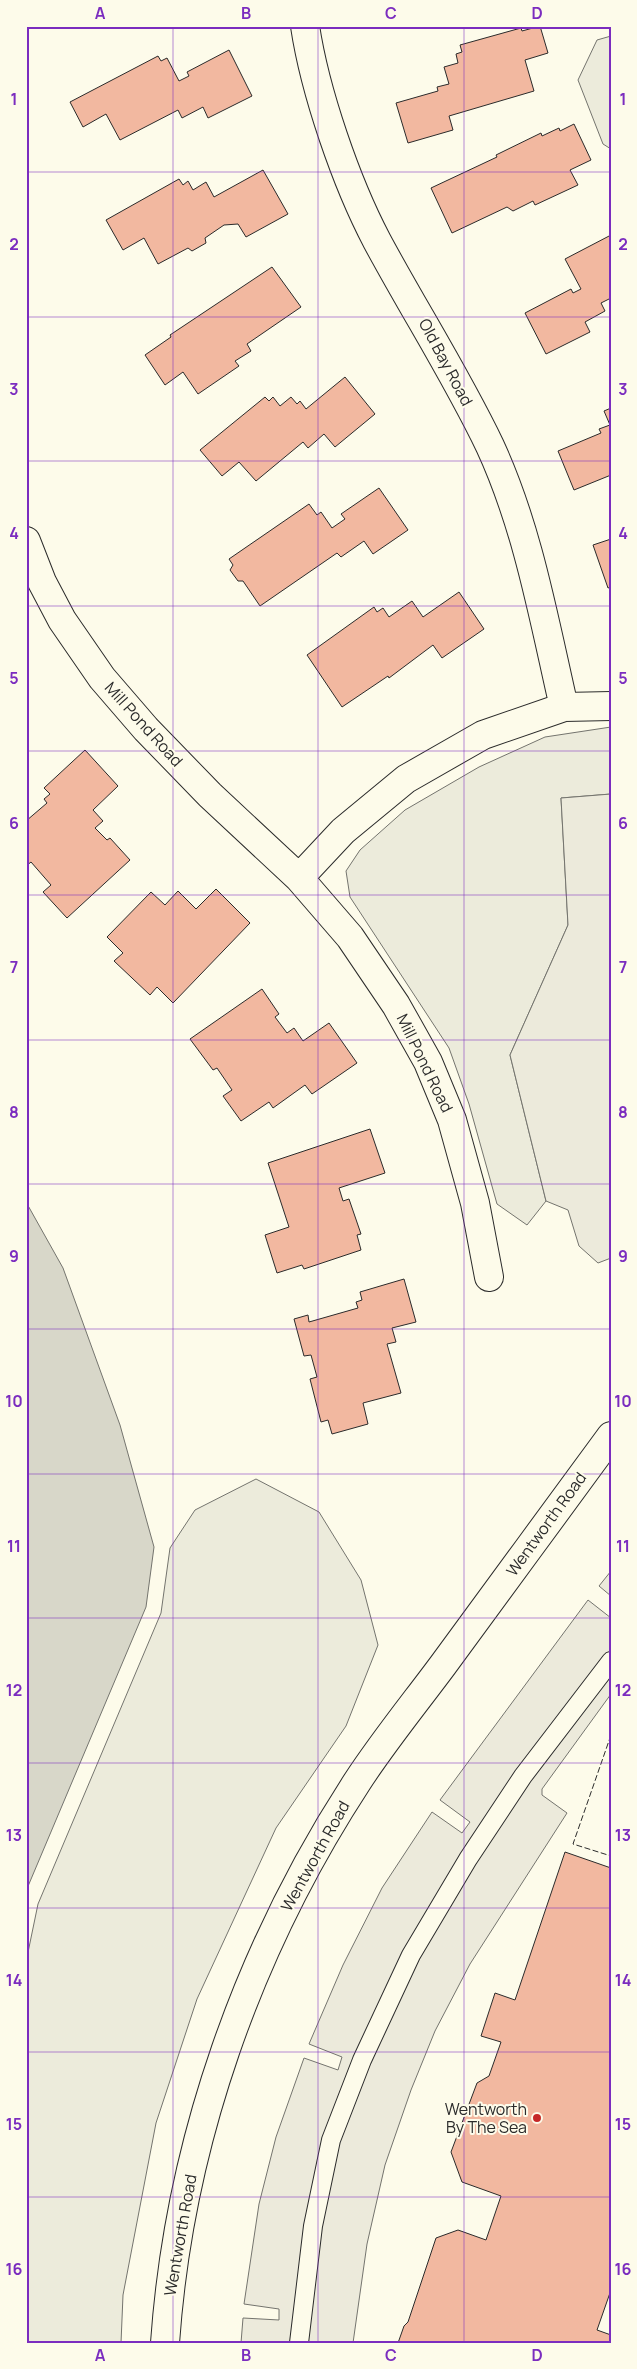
<svg xmlns="http://www.w3.org/2000/svg" width="637" height="2369" viewBox="0 0 637 2369" font-family="Manrope,sans-serif">
<style>
.green{fill:#ecebdb;stroke:#74746e}
.parking{fill:#eceadb;stroke:#74746e}
.water{fill:#d8d7c9;stroke:#74746e}
.building{fill:#f2b8a0;stroke:#2b2b2b}
.lines{fill:none;stroke-linecap:round;stroke-linejoin:round}
.service-casing{stroke:#2b2b2b;stroke-width:20}
.minor-casing{stroke:#2b2b2b;stroke-width:30}
.secondary-casing{stroke:#2b2b2b;stroke-width:30}
.service{stroke:#fdfbea;stroke-width:18}
.minor{stroke:#fdfbea;stroke-width:28}
.secondary{stroke:#fdfbea;stroke-width:28}
.fence{stroke:#2b2b2b;stroke-width:1;stroke-dasharray:6 2.5;stroke-linecap:butt}
.grid{fill:none;stroke:#7b2cbf;stroke-width:1;stroke-opacity:0.55}
.poi-dot{fill:#c62828;stroke:#fdfbea;stroke-width:2}
.labels{text-anchor:middle;stroke-width:4;stroke-linejoin:round;paint-order:stroke}
.street-label{font-size:16px;fill:#2b2b2b;stroke:#fdfbea}
.poi-label{font-size:16px;fill:#2b2b2b;stroke:#fdfbea;text-anchor:end}
.neatline{fill:none;stroke:#7b2cbf;stroke-width:2}
.grid-label{font-size:16px;text-anchor:middle;font-weight:bold;fill:#7b2cbf}
</style>
<rect width="100%" height="100%" fill="#fdfbea"/>
<!-- green -->
<path class="green" d="M 611,36 L 611,149 L 603,144 L 578,80 L 597,40 Z
M 611,727 L 611,794 L 561,798 L 568,925 L 510,1055 L 546,1201 L 527,1225 L 497,1204 L 469,1104 L 449,1048 L 350,897 L 346,871 L 360,850 L 405,810 L 479,767 L 545,737 Z
M 256,1479 L 319,1512 L 361,1580 L 378,1645 L 346,1726 L 276,1828 L 197,1999 L 156,2123 L 123,2295 L 121,2343 L 26,2343 L 26,1962 L 38,1904 L 161,1613 L 170,1548 L 195,1510 Z"/>
<!-- parking -->
<path class="parking" d="M 611,794 L 611,1258 L 598,1263 L 579,1246 L 568,1210 L 546,1201 L 510,1055 L 568,925 L 561,798 Z
M 611,1571 L 611,1596 L 599,1586 Z
M 588,1600 L 611,1618 L 611,1694 L 542,1789 L 542,1795 L 567,1813 L 470,1964 L 435,2031 L 411,2090 L 385,2165 L 367,2244 L 353,2343 L 241,2343 L 243,2318 L 279,2320 L 279,2309 L 244,2304 L 259,2204 L 276,2137 L 304,2058 L 338,2070 L 342,2057 L 309,2044 L 343,1965 L 382,1888 L 432,1812 L 462,1833 L 470,1822 L 440,1800 Z"/>
<!-- water -->
<path class="water" d="M 26,1202 L 63,1268 L 120,1425 L 154,1547 L 146,1607 L 26,1891 Z"/>
<!-- building -->
<path class="building" d="M 540,26 L 548,53 L 525,60 L 534,91 L 449,116 L 453,130 L 408,143 L 396,103 L 438,91 L 437,87 L 449,84 L 444,67 L 458,63 L 456,54 L 462,52 L 460,45 L 521,28 L 522,31 Z
M 229,50 L 252,96 L 208,118 L 203,107 L 182,118 L 178,110 L 120,140 L 106,114 L 83,127 L 70,102 L 158,56 L 161,61 L 167,58 L 179,81 L 189,76 L 187,72 Z
M 574,124 L 591,160 L 570,170 L 578,185 L 535,205 L 533,201 L 513,211 L 507,207 L 452,233 L 431,188 L 497,157 L 496,155 L 541,133 L 542,136 L 559,128 L 560,131 Z
M 263,170 L 288,214 L 246,237 L 238,224 L 224,225 L 205,238 L 206,243 L 192,251 L 188,248 L 158,264 L 144,238 L 123,250 L 106,220 L 179,179 L 183,185 L 188,181 L 193,190 L 206,182 L 214,197 Z
M 611,235 L 611,298 L 601,303 L 605,311 L 585,322 L 590,332 L 546,354 L 525,313 L 571,289 L 573,293 L 581,289 L 565,259 Z
M 272,267 L 301,307 L 247,344 L 251,351 L 235,361 L 239,366 L 198,394 L 183,372 L 165,385 L 145,355 L 171,337 L 170,335 Z
M 345,377 L 375,414 L 335,447 L 324,434 L 308,448 L 303,442 L 256,481 L 239,462 L 222,476 L 200,450 L 265,397 L 269,401 L 273,397 L 280,406 L 291,397 L 297,404 L 300,401 L 306,409 Z
M 611,408 L 611,475 L 574,490 L 558,451 L 601,433 L 599,429 L 610,425 L 604,411 Z
M 379,488 L 408,530 L 373,554 L 364,541 L 341,557 L 337,553 L 260,606 L 243,581 L 238,581 L 230,570 L 233,565 L 229,559 L 309,504 L 317,515 L 321,512 L 332,528 L 345,519 L 341,514 Z
M 611,539 L 611,587 L 608,588 L 593,545 Z
M 459,592 L 484,629 L 442,658 L 433,645 L 389,678 L 388,676 L 342,707 L 307,655 L 374,607 L 377,612 L 383,608 L 389,617 L 412,601 L 423,617 Z
M 85,750 L 118,786 L 93,810 L 103,821 L 95,828 L 107,840 L 110,838 L 130,860 L 67,918 L 43,892 L 51,885 L 31,862 L 26,866 L 26,821 L 47,803 L 44,799 L 50,794 L 44,788 Z
M 216,889 L 250,923 L 173,1003 L 157,987 L 150,995 L 114,961 L 123,953 L 107,937 L 151,892 L 165,905 L 178,891 L 196,909 Z
M 262,989 L 279,1014 L 275,1017 L 287,1033 L 294,1028 L 303,1041 L 329,1023 L 357,1063 L 312,1094 L 305,1085 L 273,1108 L 269,1102 L 241,1121 L 223,1096 L 232,1090 L 217,1068 L 213,1070 L 190,1039 Z
M 370,1129 L 385,1173 L 339,1188 L 343,1201 L 349,1199 L 361,1234 L 357,1235 L 361,1250 L 304,1269 L 302,1265 L 277,1273 L 265,1235 L 289,1227 L 268,1163 Z
M 404,1279 L 416,1322 L 392,1328 L 396,1342 L 387,1344 L 401,1393 L 363,1403 L 368,1424 L 332,1434 L 328,1420 L 321,1422 L 310,1379 L 317,1377 L 311,1355 L 304,1356 L 294,1319 L 308,1315 L 309,1322 L 358,1308 L 356,1302 L 362,1300 L 360,1292 Z
M 565,1852 L 611,1868 L 611,2290 L 597,2330 L 611,2335 L 611,2343 L 398,2343 L 404,2326 L 408,2322 L 436,2238 L 458,2230 L 486,2240 L 501,2196 L 462,2182 L 451,2152 L 477,2083 L 489,2076 L 501,2042 L 481,2036 L 495,1993 L 515,2000 Z"/>
<g class="lines">
<!-- service casing -->
<g class="service-casing">
<path id="service" d="M 299,2343 L 313,2226 L 331,2140 L 362,2060 L 411,1955 L 468,1859 L 523,1776 L 611,1661"/>
</g>
<!-- minor casing -->
<g class="minor-casing">
<path id="minor" d="M 305,26 C 315,92 346,182 377,241 C 414,310 456,375 490,446 C 528,528 544,620 564,707
M 26,541 L 42,582 L 62,620 L 102,678 L 146,729 L 210,795 L 299,878 L 350,937 L 396,1005 L 428,1062 L 452,1120 L 475,1203 L 489,1277
M 299,878 L 343,831 L 406,779 L 483,735 L 564,707 L 611,706"/>
</g>
<!-- secondary casing -->
<g class="secondary-casing">
<path id="secondary" d="M 165,2343 C 179,2144 248,1949 357,1782 C 383,1742 414,1704 443,1665 C 499,1589 555,1512 611,1436"/>
</g>
<!-- service -->
<use href="#service" class="service"/>
<!-- minor -->
<use href="#minor" class="minor"/>
<!-- secondary -->
<use href="#secondary" class="secondary"/>
<!-- fence -->
<path class="fence" d="M 611,1735 L 573,1844 L 611,1856"/>
</g>
<!-- grid -->
<path class="grid" d="M 173,26 L 173,2343M 318,26 L 318,2343M 464,26 L 464,2343M 26,172 L 611,172M 26,317 L 611,317M 26,461 L 611,461M 26,606 L 611,606M 26,751 L 611,751M 26,895 L 611,895M 26,1040 L 611,1040M 26,1184 L 611,1184M 26,1329 L 611,1329M 26,1474 L 611,1474M 26,1618 L 611,1618M 26,1763 L 611,1763M 26,1908 L 611,1908M 26,2052 L 611,2052M 26,2197 L 611,2197"/>
<!-- markers -->
<circle class="poi-dot" cx="537" cy="2118" r="5"/>
<g class="labels">
<!-- street labels -->
<g class="street-label">
<text transform="translate(446 362) rotate(62)" y="6">Old Bay Road</text>
<text transform="translate(144 724) rotate(48)" y="6">Mill Pond Road</text>
<text transform="translate(425 1063) rotate(64)" y="6">Mill Pond Road</text>
<text transform="translate(546 1524) rotate(-54)" y="6">Wentworth Road</text>
<text transform="translate(315 1856) rotate(-61)" y="6">Wentworth Road</text>
<text transform="translate(180 2235) rotate(-80)" y="6">Wentworth Road</text>
</g>
<!-- poi labels -->
<g class="poi-label">
<text x="527" y="2115">Wentworth<tspan x="527" dy="18">By The Sea</tspan></text>
</g>
</g>
<!-- border -->
<rect width="637" height="2369" fill="none" stroke="#fdfbea" stroke-width="55"/>
<rect x="28" y="28" width="582" height="2314" class="neatline"/>
<g class="grid-label">
<text x="100" y="19">A</text>
<text x="246" y="19">B</text>
<text x="391" y="19">C</text>
<text x="537" y="19">D</text>
<text x="14" y="105">1</text>
<text x="623" y="105">1</text>
<text x="14" y="250">2</text>
<text x="623" y="250">2</text>
<text x="14" y="395">3</text>
<text x="623" y="395">3</text>
<text x="14" y="539">4</text>
<text x="623" y="539">4</text>
<text x="14" y="684">5</text>
<text x="623" y="684">5</text>
<text x="14" y="829">6</text>
<text x="623" y="829">6</text>
<text x="14" y="973">7</text>
<text x="623" y="973">7</text>
<text x="14" y="1118">8</text>
<text x="623" y="1118">8</text>
<text x="14" y="1262">9</text>
<text x="623" y="1262">9</text>
<text x="14" y="1407">10</text>
<text x="623" y="1407">10</text>
<text x="14" y="1552">11</text>
<text x="623" y="1552">11</text>
<text x="14" y="1696">12</text>
<text x="623" y="1696">12</text>
<text x="14" y="1841">13</text>
<text x="623" y="1841">13</text>
<text x="14" y="1986">14</text>
<text x="623" y="1986">14</text>
<text x="14" y="2130">15</text>
<text x="623" y="2130">15</text>
<text x="14" y="2275">16</text>
<text x="623" y="2275">16</text>
<text x="100" y="2361">A</text>
<text x="246" y="2361">B</text>
<text x="391" y="2361">C</text>
<text x="537" y="2361">D</text>
</g>
</svg>
